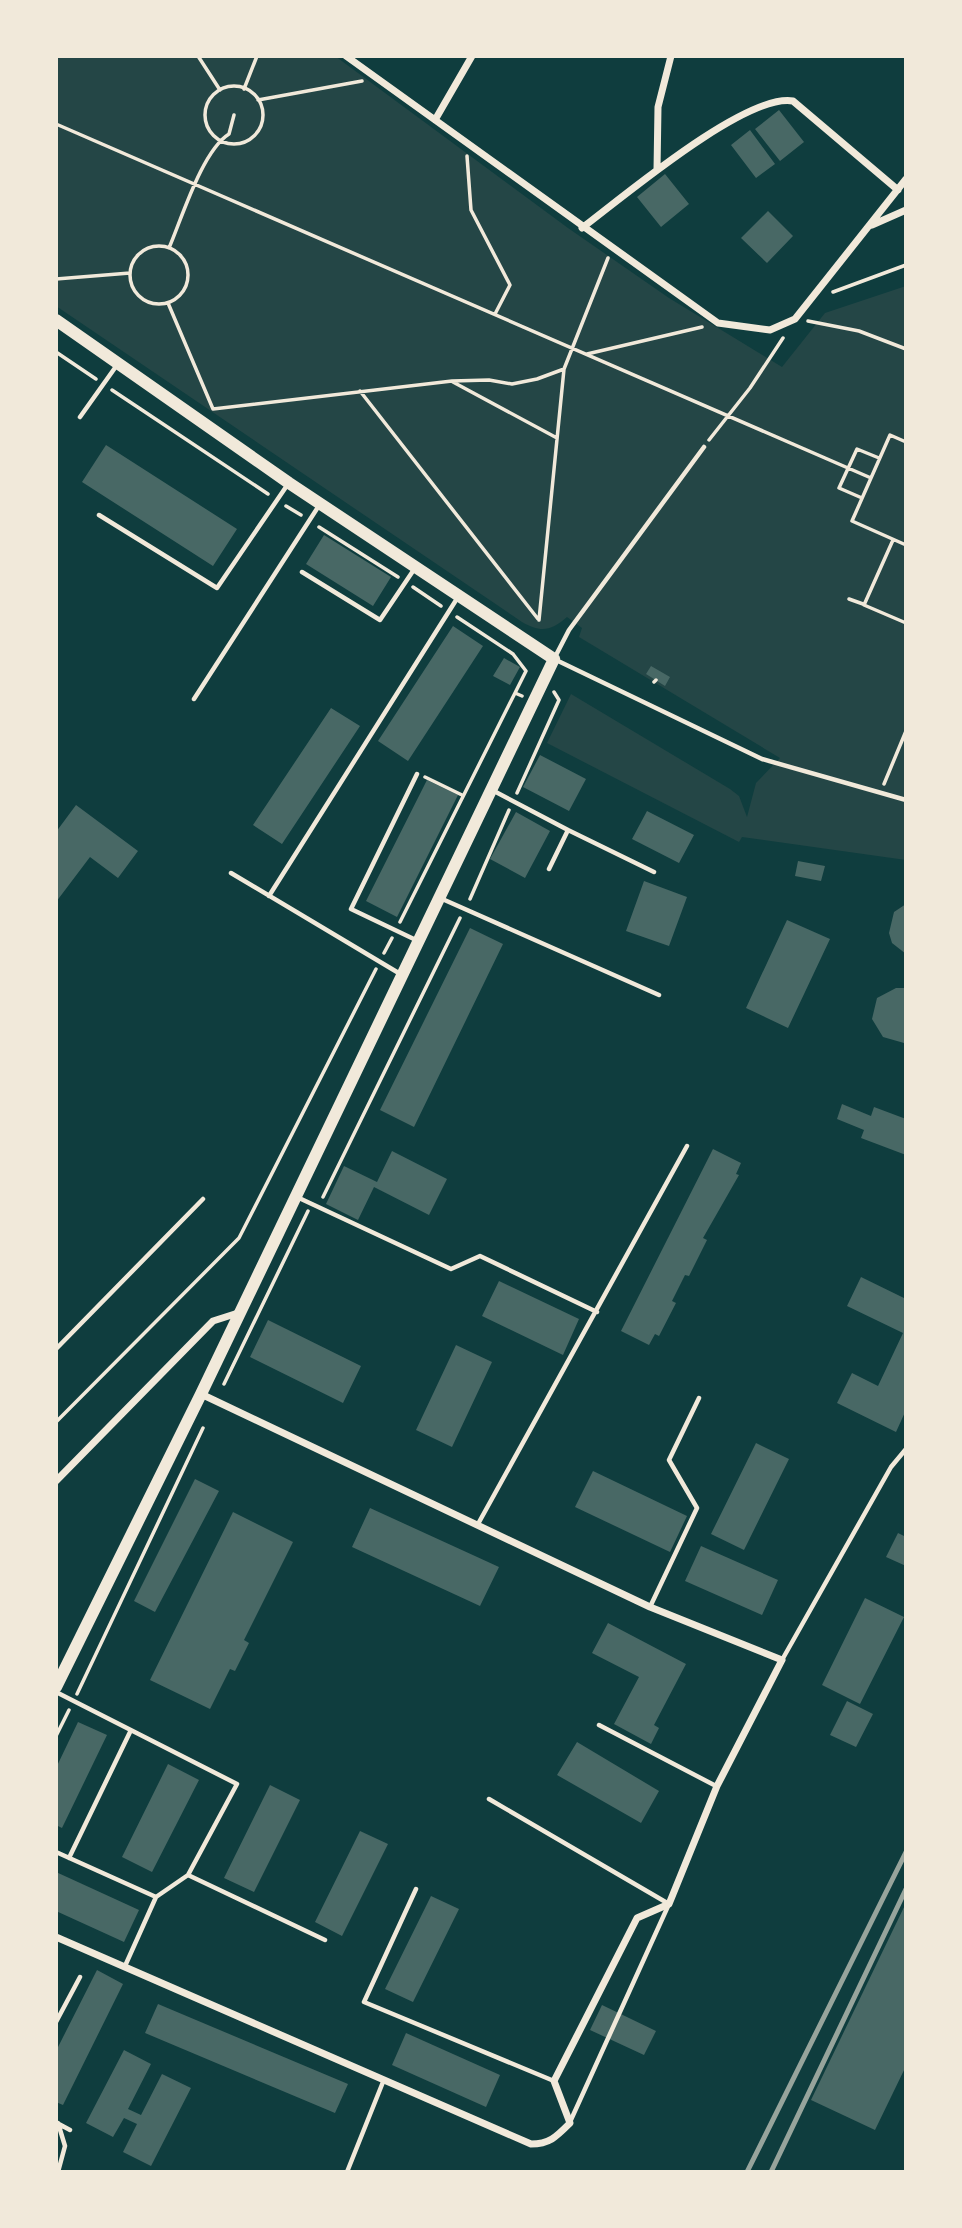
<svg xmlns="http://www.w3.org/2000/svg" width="962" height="2228" viewBox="0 0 962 2228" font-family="'Work Sans',sans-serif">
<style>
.green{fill:#244646}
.building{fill:#486865}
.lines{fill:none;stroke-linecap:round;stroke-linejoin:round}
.path{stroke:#f1e9da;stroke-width:3.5}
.service{stroke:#f1e9da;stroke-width:4.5}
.minor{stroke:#f1e9da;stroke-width:7}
.tertiary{stroke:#f1e9da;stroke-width:12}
.rail{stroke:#97a49c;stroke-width:5}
</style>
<rect width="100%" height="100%" fill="#0f3d3e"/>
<!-- green -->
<path class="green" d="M 56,56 L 335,56 L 568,228 L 669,298 L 782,367 L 825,313 L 906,286 L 906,860 L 742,837 L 739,842 L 547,743 L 571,694 L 730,789 L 739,796 L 747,817 L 756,783 L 780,758 L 579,637 L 582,628 L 567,617 C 551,631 541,633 522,622 L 56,306 Z"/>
<!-- building -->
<path class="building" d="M 779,110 L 804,142 L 780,161 L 755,129 Z
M 750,130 L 775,164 L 756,178 L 731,145 Z
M 665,174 L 689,204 L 661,227 L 637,197 Z
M 768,211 L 793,236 L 767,263 L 741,238 Z
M 106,445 L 237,529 L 213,566 L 82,482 Z
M 324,535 L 391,577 L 373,606 L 306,564 Z
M 453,626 L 483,646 L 408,761 L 378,741 Z
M 504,658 L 520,667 L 510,685 L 493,676 Z
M 651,666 L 670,677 L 665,686 L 646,674 Z
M 331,708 L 360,726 L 282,844 L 253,825 Z
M 540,755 L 586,779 L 569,811 L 523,787 Z
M 427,780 L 458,795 L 397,917 L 366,901 Z
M 76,805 L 138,851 L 118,878 L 90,857 L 56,902 L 56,832 Z
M 647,811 L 694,835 L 679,863 L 632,839 Z
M 516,812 L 550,831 L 525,878 L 490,859 Z
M 798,861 L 825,866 L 821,881 L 795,876 Z
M 644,881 L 687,897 L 669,946 L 626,931 Z
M 906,904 L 906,954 L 892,943 L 889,933 L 894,912 Z
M 787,920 L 830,939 L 788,1028 L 746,1008 Z
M 470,928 L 503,944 L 414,1127 L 380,1110 Z
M 896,988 L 906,988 L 904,1043 L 883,1037 L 872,1019 L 877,998 Z
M 842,1104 L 871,1116 L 874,1107 L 906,1119 L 906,1155 L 861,1138 L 864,1130 L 837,1119 Z
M 713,1149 L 741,1163 L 736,1174 L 739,1175 L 703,1238 L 707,1240 L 689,1276 L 685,1275 L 672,1301 L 676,1303 L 659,1336 L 655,1334 L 649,1345 L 621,1331 Z
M 392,1151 L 447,1179 L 429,1215 L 374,1187 L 358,1220 L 326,1204 L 344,1166 L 377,1182 Z
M 861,1277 L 906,1299 L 906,1410 L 896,1432 L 837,1403 L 852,1373 L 878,1386 L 903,1333 L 847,1306 Z
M 499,1281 L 579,1319 L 563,1355 L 482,1316 Z
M 268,1320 L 361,1366 L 343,1403 L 250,1357 Z
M 456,1345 L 492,1362 L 452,1447 L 416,1430 Z
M 756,1443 L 789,1459 L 744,1550 L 711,1534 Z
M 593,1471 L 687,1516 L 670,1552 L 575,1507 Z
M 195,1479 L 219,1491 L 155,1612 L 134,1601 Z
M 370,1508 L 499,1567 L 480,1606 L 352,1547 Z
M 233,1512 L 293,1542 L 244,1640 L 249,1643 L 235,1671 L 230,1669 L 210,1709 L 150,1680 Z
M 898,1533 L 906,1537 L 906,1566 L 886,1557 Z
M 701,1546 L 778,1580 L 762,1615 L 685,1581 Z
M 865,1598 L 904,1617 L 860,1704 L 822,1685 Z
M 608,1623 L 686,1664 L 654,1725 L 659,1728 L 651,1744 L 614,1724 L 639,1677 L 592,1653 Z
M 847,1701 L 873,1714 L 856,1747 L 830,1735 Z
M 78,1722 L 107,1735 L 62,1828 L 56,1825 L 56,1768 Z
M 577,1742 L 659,1791 L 641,1823 L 557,1775 Z
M 168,1764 L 199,1780 L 152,1872 L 122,1857 Z
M 270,1785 L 300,1800 L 254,1892 L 224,1878 Z
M 360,1831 L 388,1844 L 342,1936 L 315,1922 Z
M 56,1872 L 139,1910 L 124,1942 L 56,1911 Z
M 431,1896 L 459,1909 L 413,2002 L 385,1989 Z
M 906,1903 L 906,2066 L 875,2130 L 811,2100 Z
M 97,1970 L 123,1984 L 63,2105 L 56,2102 L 56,2051 Z
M 158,2004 L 348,2084 L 335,2113 L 145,2033 Z
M 602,2005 L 656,2031 L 644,2055 L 590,2030 Z
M 406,2033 L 500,2075 L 486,2107 L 392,2065 Z
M 124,2050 L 151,2064 L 128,2109 L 141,2115 L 162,2074 L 191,2088 L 151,2166 L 123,2152 L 137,2124 L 124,2118 L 113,2137 L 86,2123 Z"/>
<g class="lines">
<!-- path -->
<path class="path" d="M 198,56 L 220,90
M205 115a29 29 0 1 1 58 0a29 29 0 1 1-58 0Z
M 244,89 L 257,56
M 258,100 L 362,81
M 56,124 L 871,478
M 467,156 L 471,210 L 510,285 L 495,314
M130 275a29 29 0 1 1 58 0a29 29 0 1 1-58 0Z
M 169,248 C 182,218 202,151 229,134 L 234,115
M 56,279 L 130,273
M 833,292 L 906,265
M 168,303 L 213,409 L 452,381 L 489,380 L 512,384 L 537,379 L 564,369
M 808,321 L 859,331 L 906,349
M 56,352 L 96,379
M 587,354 L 702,327
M 453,382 L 557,438
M 112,390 L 268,494
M 360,391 L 538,619
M 709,440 L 750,388 L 783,338
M 906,442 L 890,435 L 852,521 L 906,545
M 862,498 L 839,488 L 857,449 L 879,458
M 286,506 L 301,515
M 319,527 L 398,577
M 893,540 L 864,605 L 906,623
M 413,587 L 441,606
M 849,599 L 863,604
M 457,617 L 513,654
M 539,620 L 564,369 L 608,258
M 513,654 L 526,671 L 515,693 L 522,696
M 654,682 L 656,680
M 425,777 L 462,795
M 884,784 L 906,731
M 517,793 L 559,700 L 554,692
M 470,899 L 509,810
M 400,922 L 515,693
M 384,953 L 392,938
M 323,1197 L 460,918
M 224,1384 L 308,1211
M 56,1422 L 239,1238 L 376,969
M 77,1694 L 203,1428
M 56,1736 L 69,1710"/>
<!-- service -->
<path class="service" d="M 80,417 L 117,365
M 704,447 L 569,630 L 554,659 L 762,759 L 906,800
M 99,515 L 217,588 L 288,484
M 302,572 L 380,620 L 415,568
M 194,699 L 320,504
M 417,774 L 351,909 L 418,941
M 492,790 L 568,830 L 549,869
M 568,830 L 654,872
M 231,873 L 402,975
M 269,896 L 458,597
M 440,898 L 659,995
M 299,1198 L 451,1269 L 480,1256 L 597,1312
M 56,1349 L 203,1199
M 478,1524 L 687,1146
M 650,1607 L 697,1508 L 669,1460 L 699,1398
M 782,1660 L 891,1467 L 906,1449
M 56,1692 L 237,1784 L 188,1875 L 156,1897 L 125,1966
M 599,1725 L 716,1786
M 489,1799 L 669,1904 L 570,2122
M 56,1852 L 156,1897
M 69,1858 L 131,1730
M 188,1875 L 325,1940
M 416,1889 L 364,2002 L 554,2081
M 56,2022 L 80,1977
M 57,2123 L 70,2130
M 58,2123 L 65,2146 L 58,2172
M 347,2172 L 383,2082"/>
<!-- minor -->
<path class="minor" d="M 346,56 L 718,323 L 770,330 L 795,319 L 906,179
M 435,120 L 472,56
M 657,170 L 658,107 L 671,56
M 872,225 L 906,210
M 582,228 C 623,197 746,93 793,101 L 898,190
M 56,1481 L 213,1321 L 238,1313
M 56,1937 L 531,2144 C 550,2144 557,2136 570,2123 L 554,2081 L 637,1918 L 669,1904 L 717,1786 L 782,1660 L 650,1607 L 201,1394"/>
<!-- tertiary -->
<path class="tertiary" d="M 56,320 L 289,483 L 554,659 L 201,1394 L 56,1687"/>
<!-- rail -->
<path class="rail" d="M 747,2172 L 906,1852
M 771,2172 L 906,1889"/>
</g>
<!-- border -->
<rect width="962" height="2228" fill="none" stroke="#f1e9da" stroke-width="116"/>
</svg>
